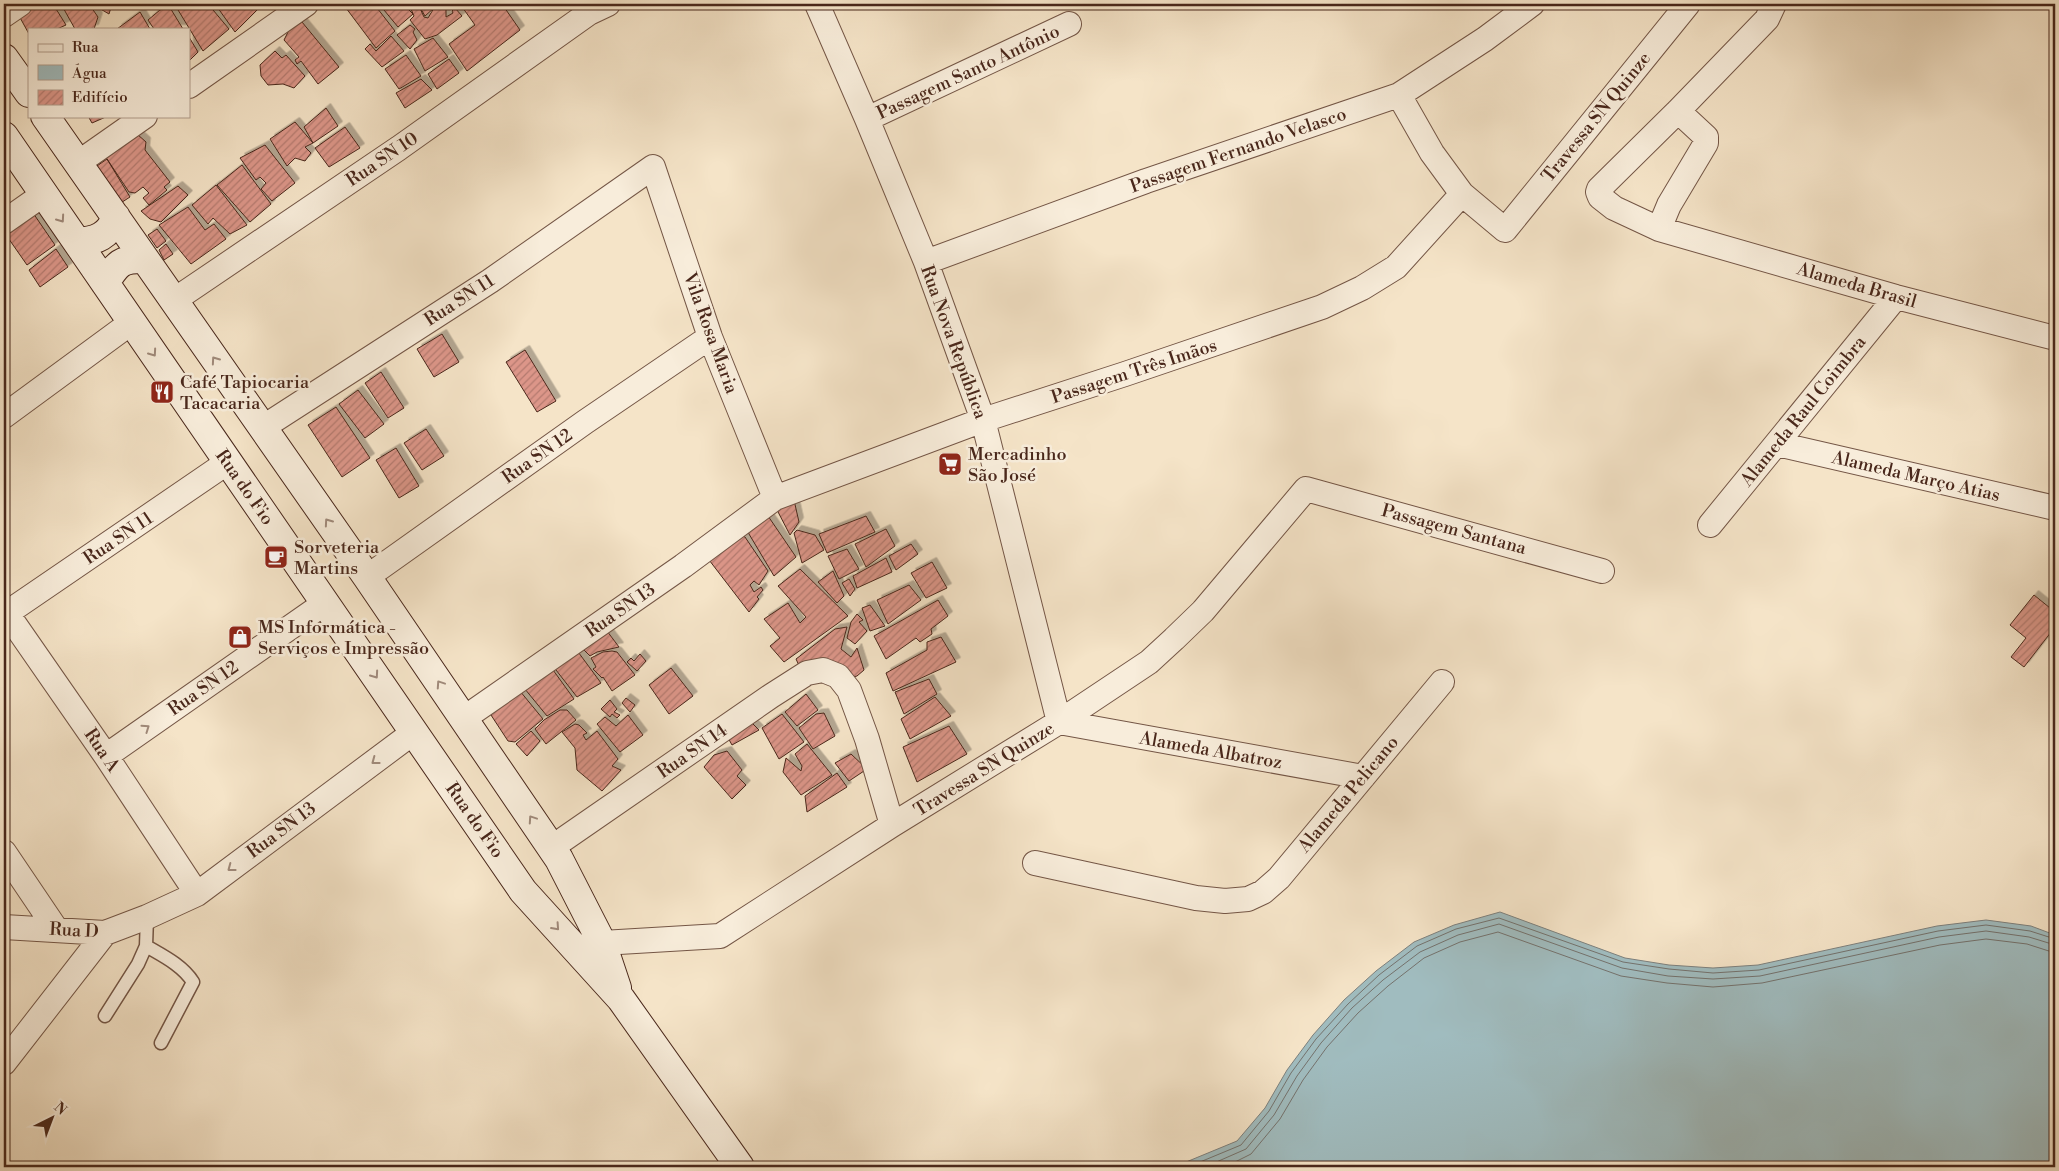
<svg xmlns="http://www.w3.org/2000/svg" width="2059" height="1171" viewBox="0 0 2059 1171" font-family="'Libre Bodoni',serif">
<style>
.water{fill:#a0bcbf;stroke:#7d807d}
.lines{fill:none;stroke-linecap:round;stroke-linejoin:round}
.shore{stroke:#74726d;stroke-width:1}
.building{fill:url(#building-hatch);stroke:#49271b;filter:url(#shadow)}
.lane-casing{stroke:#745646;stroke-width:15}
.street-casing{stroke:#745646;stroke-width:26}
.secondary-casing{stroke:#49271b;stroke-width:30}
.lane{stroke:#f8eddb;stroke-width:12}
.street{stroke:#f8eddb;stroke-width:24}
.secondary{stroke:#f8eddb;stroke-width:28}
.oneway{stroke:#a08a7b}
.labels{text-anchor:middle;stroke-width:5;stroke-linejoin:round;paint-order:stroke}
.street-label{font-size:18px;fill:#49271b;stroke:#f8eddb}
.poi-label{font-size:18px;fill:#49271b;stroke:#f8eddb;text-anchor:start}
</style>
<defs>
<pattern id="building-hatch" width="6" height="6" patternUnits="userSpaceOnUse" patternTransform="scale(1.25)"><rect width="6" height="6" fill="#dc9689"/><path d="M-1 1l2-2M0 6l6-6M5 7l2-2" fill="none" stroke="#b47a6f"/></pattern>
<filter id="shadow"><feDropShadow dx="4.5" dy="-4.5" stdDeviation="0" flood-color="#0004"/></filter>
</defs>
<rect width="100%" height="100%" fill="#f5e4c8"/>
<filter id="stains"><feTurbulence type="fractalNoise" baseFrequency=".004" numOctaves="4"/><feColorMatrix values="0 0 0 0 .2 0 0 0 0 .09 0 0 0 0 .02 0 0 0 .5 -.17"/></filter>
<radialGradient id="worn" r=".72"><stop offset=".6" stop-color="#630" stop-opacity="0"/><stop offset="1" stop-color="#630" stop-opacity=".3"/></radialGradient>
<!-- water -->
<path class="water" d="M 1500,912 L 1625,958 L 1669,965 L 1713,968 L 1758,965 L 1937,926 L 1986,920 L 2031,926 L 2055,935 L 2055,1167 L 1174,1167 L 1237,1141 L 1265,1108 L 1287,1070 L 1313,1035 L 1344,1000 L 1376,971 L 1414,942 L 1454,925 Z"/>
<g class="lines">
<!-- shore -->
<path class="shore" d="M 1188,1167 L 1241,1145 L 1269,1111 L 1291,1073 L 1316,1039 L 1348,1004 L 1379,975 L 1417,946 L 1456,929 L 1499,918 L 1623,962 L 1669,969 L 1713,973 L 1759,970 L 1938,931 L 1986,925 L 2030,931 L 2055,939
M 1205,1167 L 1246,1149 L 1274,1115 L 1297,1076 L 1321,1043 L 1352,1008 L 1383,980 L 1420,952 L 1458,935 L 1499,924 L 1622,968 L 1668,976 L 1713,979 L 1760,976 L 1939,937 L 1986,931 L 2029,937 L 2055,945
M 1225,1167 L 1251,1154 L 1280,1119 L 1303,1080 L 1327,1047 L 1358,1013 L 1388,986 L 1424,958 L 1460,942 L 1498,932 L 1621,976 L 1667,983 L 1713,987 L 1762,983 L 1940,945 L 1986,939 L 2027,944 L 2055,953"/>
</g>
<!-- building -->
<path class="building" d="M 35,4 L 53,4 L 66,25 L 57,29 L 29,29 L 29,34 L 18,14 Z
M 61,4 L 89,4 L 98,17 L 94,29 L 75,29 Z
M 92,4 L 112,4 L 109,14 Z
M 176,4 L 208,4 L 229,29 L 203,51 L 175,5 Z
M 215,4 L 254,4 L 258,9 L 235,32 Z
M 343,4 L 374,4 L 395,31 L 376,48 Z
M 379,4 L 412,4 L 407,8 L 413,14 L 398,27 Z
M 418,4 L 433,4 L 434,8 L 425,16 Z
M 418,4 L 424,17 L 428,18 L 434,8 L 446,4 L 446,17 L 453,13 L 452,11 L 455,8 L 462,16 L 437,35 L 425,39 L 410,20 L 414,16 L 411,9 Z
M 460,4 L 502,4 L 520,30 L 467,71 L 449,44 L 475,25 Z
M 169,6 L 183,29 L 154,29 L 148,20 L 160,10 Z
M 140,12 L 150,29 L 117,29 Z
M 302,22 L 339,67 L 318,84 L 301,61 L 297,64 L 295,60 L 299,57 L 284,40 L 289,30 Z
M 410,25 L 415,29 L 413,32 L 417,40 L 410,49 L 397,35 Z
M 391,36 L 404,51 L 382,67 L 365,49 L 370,44 L 376,51 Z
M 189,37 L 198,52 L 189,61 Z
M 433,38 L 448,57 L 425,71 L 414,49 Z
M 275,51 L 282,58 L 286,55 L 305,76 L 294,88 L 283,84 L 268,85 L 261,76 L 260,65 Z
M 406,55 L 421,76 L 399,89 L 385,69 Z
M 449,59 L 459,73 L 437,89 L 428,74 Z
M 421,79 L 432,90 L 405,108 L 396,93 Z
M 326,108 L 338,126 L 313,143 L 304,127 Z
M 88,116 L 108,116 L 92,123 Z
M 295,122 L 313,143 L 305,147 L 311,153 L 305,161 L 295,158 L 287,166 L 270,139 Z
M 345,127 L 360,148 L 329,167 L 315,148 Z
M 137,134 L 146,142 L 145,150 L 170,182 L 164,187 L 167,190 L 149,205 L 143,198 L 149,193 L 143,187 L 135,193 L 129,192 L 105,156 Z
M 265,145 L 295,183 L 272,201 L 261,189 L 266,183 L 260,177 L 256,180 L 240,158 Z
M 107,159 L 130,197 L 116,206 L 94,168 Z
M 242,165 L 271,204 L 250,222 L 217,185 Z
M 216,185 L 247,225 L 230,234 L 213,218 L 208,224 L 192,205 Z
M 178,186 L 188,195 L 161,222 L 150,219 L 141,211 Z
M 188,207 L 205,230 L 214,224 L 226,239 L 191,264 L 159,225 Z
M 31,210 L 55,245 L 27,265 L 4,232 Z
M 157,229 L 166,241 L 157,248 L 148,235 Z
M 166,244 L 173,254 L 164,260 L 159,250 Z
M 56,249 L 68,267 L 40,287 L 29,270 Z
M 442,334 L 459,362 L 434,377 L 417,349 Z
M 525,350 L 556,401 L 537,412 L 506,362 Z
M 381,372 L 404,408 L 388,418 L 365,383 Z
M 358,390 L 384,424 L 365,438 L 339,404 Z
M 336,407 L 370,458 L 342,477 L 308,425 Z
M 426,429 L 444,456 L 422,470 L 404,443 Z
M 396,448 L 419,486 L 399,498 L 376,460 Z
M 794,500 L 799,522 L 790,535 L 776,508 Z
M 766,513 L 796,557 L 774,576 L 746,529 Z
M 866,516 L 875,532 L 827,553 L 819,534 Z
M 886,529 L 895,546 L 866,567 L 855,544 Z
M 797,530 L 815,535 L 824,550 L 802,563 L 794,533 Z
M 738,533 L 745,537 L 768,571 L 759,585 L 754,581 L 750,585 L 754,592 L 761,587 L 763,590 L 757,597 L 759,599 L 749,612 L 706,556 Z
M 911,544 L 918,554 L 896,570 L 889,556 Z
M 847,549 L 859,569 L 839,579 L 828,556 Z
M 886,558 L 892,572 L 857,588 L 853,576 Z
M 932,562 L 947,588 L 926,598 L 911,573 Z
M 800,569 L 848,616 L 784,662 L 770,646 L 780,638 L 764,619 L 788,603 L 800,623 L 806,617 L 778,586 Z
M 833,571 L 844,596 L 837,603 L 818,582 Z
M 849,579 L 855,589 L 850,596 L 842,583 Z
M 909,585 L 921,600 L 888,624 L 877,600 Z
M 2034,595 L 2055,612 L 2055,627 L 2024,667 L 2011,657 L 2026,638 L 2010,625 Z
M 938,600 L 948,616 L 931,629 L 932,634 L 920,642 L 916,638 L 886,659 L 874,636 Z
M 870,605 L 885,626 L 870,631 L 862,608 Z
M 857,614 L 863,620 L 859,622 L 867,631 L 855,644 L 847,638 L 851,622 Z
M 604,627 L 619,647 L 597,652 L 590,656 L 580,646 Z
M 847,627 L 841,649 L 851,657 L 857,648 L 864,670 L 857,676 L 845,679 L 802,672 L 796,659 L 835,629 Z
M 941,637 L 956,662 L 893,691 L 886,673 L 927,650 L 927,642 Z
M 573,645 L 601,683 L 577,697 L 549,661 Z
M 612,651 L 617,652 L 635,675 L 612,691 L 603,677 L 602,678 L 593,669 L 596,667 L 591,658 L 603,652 Z
M 640,654 L 646,661 L 637,671 L 627,662 L 631,658 L 634,661 Z
M 548,663 L 574,699 L 547,716 L 520,683 Z
M 671,668 L 693,696 L 669,714 L 649,685 Z
M 929,679 L 937,694 L 904,714 L 895,692 Z
M 515,685 L 543,719 L 515,742 L 508,741 L 489,712 Z
M 806,694 L 818,710 L 797,726 L 785,712 Z
M 935,697 L 951,716 L 910,739 L 901,719 Z
M 626,698 L 635,705 L 630,712 L 622,703 Z
M 610,700 L 617,709 L 614,712 L 620,715 L 617,718 L 612,714 L 610,717 L 601,709 Z
M 560,710 L 567,710 L 576,720 L 546,744 L 535,729 L 544,720 Z
M 824,713 L 835,736 L 813,749 L 799,728 L 816,714 Z
M 782,714 L 804,742 L 779,759 L 762,728 Z
M 628,715 L 643,735 L 620,752 L 597,724 L 605,717 L 616,726 Z
M 751,722 L 759,730 L 732,745 L 727,736 Z
M 575,724 L 579,725 L 587,733 L 583,735 L 586,740 L 597,731 L 618,759 L 612,766 L 621,770 L 602,791 L 577,770 L 575,748 L 562,732 Z
M 949,726 L 967,754 L 917,782 L 903,747 Z
M 531,731 L 540,741 L 527,756 L 516,744 Z
M 807,744 L 832,775 L 801,795 L 783,772 L 786,758 L 801,771 L 802,766 L 795,754 Z
M 727,751 L 742,770 L 737,776 L 746,785 L 732,799 L 704,767 L 714,755 Z
M 851,754 L 867,769 L 849,781 L 835,763 Z
M 837,773 L 847,787 L 807,812 L 805,796 Z"/>
<g class="lines">
<!-- lane casing -->
<g class="lane-casing">
<path id="lane" d="M 146,946 C 163,956 182,965 193,982 L 161,1043
M 105,1016 L 138,964 L 146,946 L 147,917"/>
</g>
<!-- street casing -->
<g class="street-casing">
<path id="street" d="M 817,4 L 867,119 L 926,262 L 983,420 L 1059,722
M 4,15 L 20,4
M 189,86 L 306,4
M 1399,95 L 1432,153 L 1462,194 L 1505,230 L 1688,4
M 1678,111 L 1599,189 L 1598,192 L 1600,197 L 1614,208 L 1659,229 L 1896,297 L 2055,338
M 867,119 L 1069,24
M 78,163 L 145,116
M 4,222 L 44,194
M 1659,229 L 1669,205 L 1706,143 L 1706,137 L 1678,111 L 1767,19 L 1774,4
M 926,262 L 1146,181 L 1399,95 L 1485,39 L 1532,4
M 173,301 L 399,148 L 589,13 L 608,4
M 4,416 L 132,322
M 262,428 L 490,281 L 653,167 L 710,337 L 775,498
M 1777,444 L 2055,508
M 1710,525 L 1896,297
M 367,577 L 585,422 L 710,337
M 4,609 L 106,756 L 197,894
M 7,613 L 228,462
M 463,719 L 683,566 L 775,498 L 983,420 L 1125,374 L 1322,307 L 1362,288 L 1396,267 L 1462,194
M 1059,722 L 1363,777
M 106,756 L 325,603
M 551,848 L 771,696 L 807,673 L 823,670 L 838,676 L 849,690 L 867,739 L 892,825
M 4,852 L 56,929
M 1035,863 L 1196,898 L 1225,901 L 1248,899 L 1263,892 L 1279,878 L 1442,682
M 4,927 L 105,933 L 147,917 L 197,894 L 414,732
M 585,946 L 602,943 L 720,936 L 892,825 L 1059,722 L 1149,662 L 1174,639 L 1203,611 L 1306,489 L 1602,571
M 4,1063 L 105,933"/>
</g>
<!-- secondary casing -->
<g class="secondary-casing">
<path id="secondary" d="M 4,58 L 29,93
M 45,116 L 367,577 L 559,859 L 602,943 L 617,988
M 4,136 L 523,891 L 621,999 L 740,1167
M 77,242 C 96,241 109,236 116,217
M 105,283 C 117,264 121,258 145,259"/>
</g>
<!-- lane -->
<use href="#lane" class="lane"/>
<!-- street -->
<use href="#street" class="street"/>
<!-- secondary -->
<use href="#secondary" class="secondary"/>
</g>
<!-- one-way arrows -->
<defs><path id="oneway-chevron" d="M-2-3.5L2.5 0L-2 3.5" fill="none" stroke-width="1.6" stroke-linecap="round" stroke-linejoin="round" transform="scale(1.25)"/></defs>
<g class="oneway">
<use href="#oneway-chevron" transform="translate(61 219) rotate(55)"/>
<use href="#oneway-chevron" transform="translate(153 353) rotate(55)"/>
<use href="#oneway-chevron" transform="translate(215 360) rotate(-125)"/>
<use href="#oneway-chevron" transform="translate(328 522) rotate(-125)"/>
<use href="#oneway-chevron" transform="translate(375 675) rotate(55)"/>
<use href="#oneway-chevron" transform="translate(440 684) rotate(-124)"/>
<use href="#oneway-chevron" transform="translate(146 728) rotate(-35)"/>
<use href="#oneway-chevron" transform="translate(375 761) rotate(143)"/>
<use href="#oneway-chevron" transform="translate(532 819) rotate(-124)"/>
<use href="#oneway-chevron" transform="translate(231 868) rotate(143)"/>
<use href="#oneway-chevron" transform="translate(556 927) rotate(48)"/>
</g>
<!-- icons -->
<defs>
<g id="restaurant-square" transform="scale(1.25)"><rect x="-9" y="-9" width="18" height="18" rx="4" fill="#8f2418" stroke="#f8eddb"/><path d="M-5-6h1v4h1v-4h1v4h1v-4h1v5L-1.5 .5V6h-2V.5L-5-1ZM5-6V6H3V1.5H1.5Q1.5-4 5-6Z" fill="#fff"/></g>
<g id="supermarket-square" transform="scale(1.25)"><rect x="-9" y="-9" width="18" height="18" rx="4" fill="#8f2418" stroke="#f8eddb"/><path d="M-6-5.5h2.5l.6 2H6L4.5 2H-2.5L-4.4-4H-6ZM-1.5 3.2a1.3 1.3 0 1 0 .1 0ZM3 3.2a1.3 1.3 0 1 0 .1 0Z" fill="#fff"/></g>
<g id="cafe-square" transform="scale(1.25)"><rect x="-9" y="-9" width="18" height="18" rx="4" fill="#8f2418" stroke="#f8eddb"/><path d="M-5.5-4.5H6V0H3Q3 3.5 0 3.5H-2.5Q-5.5 3.5-5.5 0ZM3-3.2v2h1.7v-2ZM-6 4.5H4V6H-6Z" fill="#fff"/></g>
<g id="shop-square" transform="scale(1.25)"><rect x="-9" y="-9" width="18" height="18" rx="4" fill="#8f2418" stroke="#f8eddb"/><path d="M-5-2.5h2.3a2.7 3.5 0 0 1 5.4 0H5L5.5 6h-11ZM-1.5-2.5h3a1.5 2.3 0 0 0-3 0Z" fill="#fff"/></g>
</defs>
<g fill-rule="evenodd">
<use href="#restaurant-square" x="162" y="392"/>
<use href="#supermarket-square" x="950" y="464"/>
<use href="#cafe-square" x="276" y="557"/>
<use href="#shop-square" x="240" y="637"/>
</g>
<g class="labels">
<!-- street labels -->
<g class="street-label">
<text transform="translate(968 72) rotate(-25)" y="6">Passagem Santo Antônio</text>
<text transform="translate(1596 117) rotate(-51)" y="6">Travessa SN Quinze</text>
<text transform="translate(1238 150) rotate(-19)" y="6">Passagem Fernando Velasco</text>
<text transform="translate(382 159) rotate(-34)" y="6">Rua SN 10</text>
<text transform="translate(1857 285) rotate(16)" y="6">Alameda Brasil</text>
<text transform="translate(459 300) rotate(-33)" y="6">Rua SN 11</text>
<text transform="translate(711 333) rotate(70)" y="6">Vila Rosa Maria</text>
<text transform="translate(954 342) rotate(70)" y="6">Rua Nova República</text>
<text transform="translate(1134 371) rotate(-18)" y="6">Passagem Três Imãos</text>
<text transform="translate(1803 411) rotate(-51)" y="6">Alameda Raul Coimbra</text>
<text transform="translate(537 456) rotate(-35)" y="6">Rua SN 12</text>
<text transform="translate(1916 476) rotate(13)" y="6">Alameda Março Atias</text>
<text transform="translate(245 487) rotate(55)" y="6">Rua do Fio</text>
<text transform="translate(1454 529) rotate(15)" y="6">Passagem Santana</text>
<text transform="translate(118 538) rotate(-34)" y="6">Rua SN 11</text>
<text transform="translate(620 610) rotate(-35)" y="6">Rua SN 13</text>
<text transform="translate(203 688) rotate(-35)" y="6">Rua SN 12</text>
<text transform="translate(102 750) rotate(56)" y="6">Rua A</text>
<text transform="translate(1211 750) rotate(10)" y="6">Alameda Albatroz</text>
<text transform="translate(692 751) rotate(-35)" y="6">Rua SN 14</text>
<text transform="translate(984 769) rotate(-32)" y="6">Travessa SN Quinze</text>
<text transform="translate(1348 794) rotate(-50)" y="6">Alameda Pelicano</text>
<text transform="translate(475 820) rotate(55)" y="6">Rua do Fio</text>
<text transform="translate(281 830) rotate(-37)" y="6">Rua SN 13</text>
<text transform="translate(74 930) rotate(3)" y="6">Rua D</text>
</g>
<!-- poi labels -->
<g class="poi-label">
<text x="180" y="388">Café Tapiocaria<tspan x="180" dy="21">Tacacaria</tspan></text>
<text x="968" y="460">Mercadinho<tspan x="968" dy="21">São José</tspan></text>
<text x="294" y="553">Sorveteria<tspan x="294" dy="21">Martins</tspan></text>
<text x="258" y="633">MS Informática -<tspan x="258" dy="21">Serviços e Impressão</tspan></text>
</g>
</g>
<!-- margin -->
<rect width="2059" height="1171" fill="none" stroke="#f5e4c8" stroke-width="20"/>
<rect x="5" y="5" width="2049" height="1161" fill="none" stroke="#49271b" stroke-width="2.5"/>
<rect x="10" y="10" width="2039" height="1151" fill="none" stroke="#49271b"/>
<!-- legend -->
<rect x="28" y="28" width="162" height="90" fill="#f8eddb" stroke="#b29e8e"/>
<rect x="38" y="44" width="25" height="8" fill="#f8eddb" stroke="#b29e8e"/>
<text x="72" y="52" font-size="15" fill="#49271b">Rua</text>
<rect x="38" y="65" width="25" height="15" fill="#a0bcbf" stroke="#b29e8e"/>
<text x="72" y="78" font-size="15" fill="#49271b">Água</text>
<rect x="38" y="90" width="25" height="15" fill="url(#building-hatch)" stroke="#b29e8e"/>
<text x="72" y="102" font-size="15" fill="#49271b">Edifício</text>
<!-- north arrow -->
<g transform="translate(52 1118) rotate(42)" stroke="#f8eddb" stroke-width="4" paint-order="stroke">
<path d="M0-4L9 19L0 12L-9 19Z" fill="#49271b"/>
<text y="-8" font-size="14" font-weight="bold" text-anchor="middle" fill="#49271b">N</text>
</g>
<rect width="100%" height="100%" filter="url(#stains)"/>
<rect width="100%" height="100%" fill="url(#worn)"/>
</svg>
